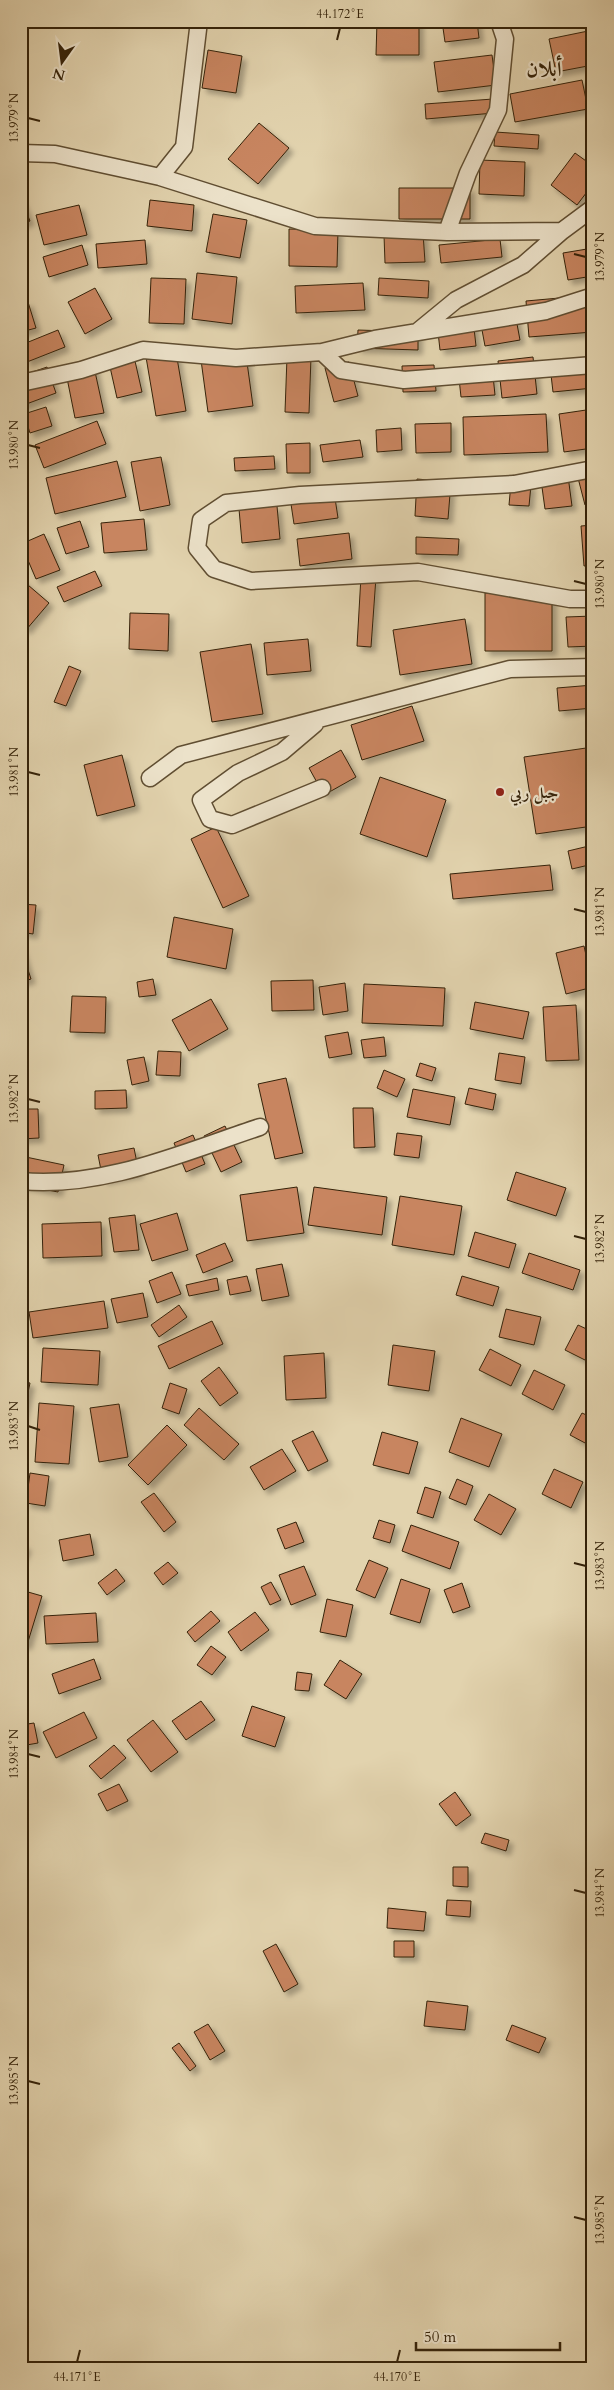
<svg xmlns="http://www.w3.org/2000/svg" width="614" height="2390" viewBox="0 0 614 2390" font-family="Cardo,Amiri,serif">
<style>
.building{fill:#c88560;stroke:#342209;filter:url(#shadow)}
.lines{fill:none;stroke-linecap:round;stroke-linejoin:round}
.minor-casing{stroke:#604e32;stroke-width:19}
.minor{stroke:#ece2ca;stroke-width:16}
.ticks{fill:none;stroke:#342209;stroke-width:2}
.poi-dot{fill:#8f2418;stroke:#ece2ca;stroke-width:2}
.labels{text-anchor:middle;stroke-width:4.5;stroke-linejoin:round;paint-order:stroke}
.poi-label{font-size:16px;font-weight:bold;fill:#342209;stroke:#ece2ca;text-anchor:start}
.district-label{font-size:21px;font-weight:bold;fill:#342209;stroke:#ece2ca}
.neatline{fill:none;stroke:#342209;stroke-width:2}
.ticks-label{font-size:12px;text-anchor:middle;fill:#342209}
</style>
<defs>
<filter id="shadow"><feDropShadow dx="4.5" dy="4.5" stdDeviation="2.5" flood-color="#0004"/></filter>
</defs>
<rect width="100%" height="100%" fill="#e2d3ae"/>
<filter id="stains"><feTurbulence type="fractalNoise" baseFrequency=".004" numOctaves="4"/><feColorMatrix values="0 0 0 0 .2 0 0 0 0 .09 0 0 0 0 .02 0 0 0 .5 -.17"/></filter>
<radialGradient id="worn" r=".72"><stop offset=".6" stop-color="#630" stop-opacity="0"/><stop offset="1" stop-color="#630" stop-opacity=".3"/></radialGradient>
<!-- building -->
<path class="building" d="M 377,21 L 419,21 L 419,55 L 376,55 Z
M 442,21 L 477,21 L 479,38 L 445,42 Z
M 593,30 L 593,65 L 556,72 L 549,39 Z
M 208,50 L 242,56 L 236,93 L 202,88 Z
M 492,55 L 496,85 L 438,92 L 434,62 Z
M 582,80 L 588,109 L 515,122 L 510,94 Z
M 493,99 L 494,113 L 426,119 L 425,104 Z
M 259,123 L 289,148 L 258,184 L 228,159 Z
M 495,132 L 539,135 L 538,149 L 494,146 Z
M 575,153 L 593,166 L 593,184 L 577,205 L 551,185 Z
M 480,160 L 525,162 L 524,196 L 479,194 Z
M 399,188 L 470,188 L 470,219 L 399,219 Z
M 21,199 L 30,221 L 21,224 Z
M 150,200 L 194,205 L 192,231 L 147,226 Z
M 79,205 L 87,235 L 44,245 L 36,215 Z
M 213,214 L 247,220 L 240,258 L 206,252 Z
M 289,229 L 338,230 L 337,267 L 289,266 Z
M 423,233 L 425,262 L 385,263 L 384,235 Z
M 500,239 L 502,257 L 441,263 L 439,245 Z
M 145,240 L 147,264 L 98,268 L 96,244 Z
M 82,245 L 88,265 L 49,277 L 43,257 Z
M 593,248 L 593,276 L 568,280 L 563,253 Z
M 197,273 L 237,277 L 232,324 L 192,319 Z
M 151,278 L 186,279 L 184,324 L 149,323 Z
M 379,278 L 429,281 L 428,298 L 378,295 Z
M 363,283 L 365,310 L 296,313 L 295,286 Z
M 95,288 L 112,319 L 85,334 L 68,302 Z
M 593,295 L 593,332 L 529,337 L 526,301 Z
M 28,302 L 36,328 L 21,332 L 21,304 Z
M 514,308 L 520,340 L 485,346 L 479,314 Z
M 473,319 L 476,346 L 440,350 L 437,323 Z
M 58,330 L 65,347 L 27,362 L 21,345 Z
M 358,330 L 418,332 L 418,350 L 357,348 Z
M 176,352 L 186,411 L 156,416 L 146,357 Z
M 246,355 L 253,406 L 208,412 L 201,360 Z
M 287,357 L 311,357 L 309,413 L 285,412 Z
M 533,357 L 537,394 L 502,398 L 498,361 Z
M 135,361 L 142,392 L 117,398 L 110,367 Z
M 349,362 L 358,396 L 334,402 L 325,368 Z
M 593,362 L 593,388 L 553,392 L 550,366 Z
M 434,365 L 436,391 L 403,392 L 402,366 Z
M 492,366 L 495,395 L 461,397 L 458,369 Z
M 47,367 L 56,393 L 21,406 L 21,376 Z
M 94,367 L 104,413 L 75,418 L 66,373 Z
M 46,407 L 52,426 L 30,433 L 24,414 Z
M 593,409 L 593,448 L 564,452 L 559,414 Z
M 546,414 L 548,452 L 464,455 L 463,417 Z
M 97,421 L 106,444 L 44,468 L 35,445 Z
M 451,423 L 451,452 L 416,453 L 415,424 Z
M 401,428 L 402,450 L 377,452 L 376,430 Z
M 360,440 L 363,457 L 323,462 L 320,445 Z
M 310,443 L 310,473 L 287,473 L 286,444 Z
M 274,456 L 275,469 L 235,471 L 234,458 Z
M 161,457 L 170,505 L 140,511 L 131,462 Z
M 117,461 L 126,497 L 55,514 L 46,478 Z
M 593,470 L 593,503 L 585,505 L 577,474 Z
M 568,476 L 572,506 L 545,509 L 541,480 Z
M 417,479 L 451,482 L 448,519 L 415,516 Z
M 511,483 L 531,485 L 529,506 L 509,505 Z
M 335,498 L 338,518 L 294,524 L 291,504 Z
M 277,506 L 280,539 L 242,543 L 239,509 Z
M 144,519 L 147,550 L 104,553 L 101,523 Z
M 80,521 L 89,547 L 66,554 L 57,528 Z
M 593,525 L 593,565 L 584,566 L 581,526 Z
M 349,533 L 352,559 L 300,566 L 297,539 Z
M 44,534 L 60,570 L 36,579 L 21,544 Z
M 416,537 L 459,539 L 458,555 L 416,554 Z
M 95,571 L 102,586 L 64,602 L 57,587 Z
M 361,576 L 376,577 L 371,647 L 357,646 Z
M 21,579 L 49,603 L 26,630 L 21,625 Z
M 485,593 L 552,593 L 552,651 L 485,651 Z
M 130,613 L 169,614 L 168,651 L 129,649 Z
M 593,616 L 593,646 L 568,647 L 566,617 Z
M 465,619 L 472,664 L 400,675 L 393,630 Z
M 308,639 L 311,671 L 267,675 L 264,643 Z
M 251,644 L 263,714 L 212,722 L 200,652 Z
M 69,666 L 81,671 L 66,706 L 54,702 Z
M 593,685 L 593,708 L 559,711 L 557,688 Z
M 412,706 L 424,741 L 362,760 L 351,725 Z
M 593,747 L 593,826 L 536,834 L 524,757 Z
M 341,750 L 356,777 L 324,795 L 309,768 Z
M 122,755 L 135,806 L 97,816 L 84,765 Z
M 380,777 L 446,800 L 427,857 L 360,834 Z
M 216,827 L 249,896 L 223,908 L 191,839 Z
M 593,845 L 593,864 L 572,869 L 568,851 Z
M 550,865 L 553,890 L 453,899 L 450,874 Z
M 21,904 L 36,905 L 33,934 L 21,932 Z
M 174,917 L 233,929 L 226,969 L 167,957 Z
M 584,946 L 593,987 L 566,994 L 556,953 Z
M 21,948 L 31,979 L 21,982 Z
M 153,979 L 156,995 L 139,997 L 137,982 Z
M 313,980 L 314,1010 L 272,1011 L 271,981 Z
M 345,983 L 348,1011 L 323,1015 L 319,987 Z
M 364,984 L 445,988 L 443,1026 L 362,1023 Z
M 72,996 L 106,997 L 105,1033 L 70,1032 Z
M 211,999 L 228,1029 L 189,1051 L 172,1020 Z
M 475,1002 L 529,1012 L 523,1039 L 470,1029 Z
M 576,1005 L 579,1060 L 546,1061 L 543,1007 Z
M 348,1032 L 352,1054 L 329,1058 L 325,1036 Z
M 384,1037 L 386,1056 L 364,1058 L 361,1040 Z
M 158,1051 L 181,1052 L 180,1076 L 156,1075 Z
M 499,1053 L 525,1057 L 521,1084 L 495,1080 Z
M 144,1057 L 149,1081 L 132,1085 L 127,1060 Z
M 420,1063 L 436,1068 L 432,1081 L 416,1076 Z
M 384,1070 L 405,1079 L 397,1097 L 377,1088 Z
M 286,1078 L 303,1153 L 275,1159 L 258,1084 Z
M 469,1088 L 496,1094 L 493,1110 L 465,1104 Z
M 413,1089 L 455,1097 L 450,1125 L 407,1117 Z
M 126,1090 L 127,1108 L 95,1109 L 95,1091 Z
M 353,1108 L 373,1108 L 375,1147 L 354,1148 Z
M 21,1109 L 38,1109 L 39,1138 L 21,1139 Z
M 225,1126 L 242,1162 L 221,1172 L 204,1136 Z
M 397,1133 L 422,1136 L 419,1158 L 394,1155 Z
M 193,1135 L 205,1164 L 186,1172 L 174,1143 Z
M 134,1148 L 139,1173 L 103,1180 L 98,1155 Z
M 21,1156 L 64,1165 L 58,1192 L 21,1185 Z
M 516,1172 L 566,1188 L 556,1216 L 507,1200 Z
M 297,1187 L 304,1233 L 247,1241 L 240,1195 Z
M 314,1187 L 387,1197 L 382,1235 L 308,1225 Z
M 590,1187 L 593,1187 L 593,1232 L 587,1232 Z
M 400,1196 L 462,1206 L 454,1255 L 392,1245 Z
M 177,1213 L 188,1250 L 152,1261 L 140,1224 Z
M 135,1215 L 139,1250 L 114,1252 L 109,1218 Z
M 101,1222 L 102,1256 L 43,1258 L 42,1224 Z
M 475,1232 L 516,1244 L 509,1268 L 468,1256 Z
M 225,1243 L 233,1261 L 203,1273 L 196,1255 Z
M 529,1253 L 580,1270 L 573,1290 L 522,1273 Z
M 592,1258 L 593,1258 L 593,1298 L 590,1298 Z
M 282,1264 L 289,1296 L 262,1301 L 256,1269 Z
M 172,1272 L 181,1294 L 157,1303 L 149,1281 Z
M 247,1276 L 251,1291 L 230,1295 L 227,1280 Z
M 462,1276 L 499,1287 L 493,1306 L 456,1295 Z
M 217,1278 L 219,1290 L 189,1296 L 186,1285 Z
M 143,1293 L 148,1317 L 117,1323 L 111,1299 Z
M 104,1301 L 108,1328 L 33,1338 L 29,1312 Z
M 179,1305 L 187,1317 L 159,1337 L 151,1325 Z
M 506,1309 L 541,1317 L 534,1345 L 499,1337 Z
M 212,1321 L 223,1344 L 169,1369 L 158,1346 Z
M 578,1325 L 593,1332 L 593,1364 L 565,1350 Z
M 393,1345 L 435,1351 L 429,1391 L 388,1385 Z
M 43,1348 L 100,1351 L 98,1385 L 41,1382 Z
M 490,1349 L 521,1365 L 511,1386 L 479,1370 Z
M 324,1353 L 326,1398 L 286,1400 L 284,1356 Z
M 219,1367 L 238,1393 L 220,1406 L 201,1381 Z
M 534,1370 L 565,1385 L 553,1410 L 522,1394 Z
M 21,1381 L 30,1383 L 22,1421 L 21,1421 Z
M 170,1383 L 187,1389 L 179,1414 L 162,1408 Z
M 39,1403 L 74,1406 L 69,1464 L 35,1462 Z
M 119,1404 L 128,1457 L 99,1462 L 90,1408 Z
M 199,1408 L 239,1444 L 224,1460 L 184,1425 Z
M 582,1413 L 593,1418 L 593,1432 L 587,1444 L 570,1435 Z
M 461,1418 L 502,1434 L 489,1467 L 449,1452 Z
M 167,1425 L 187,1445 L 148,1485 L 128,1465 Z
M 313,1431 L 328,1461 L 308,1471 L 292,1441 Z
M 382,1432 L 418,1442 L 409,1474 L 373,1465 Z
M 282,1449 L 296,1471 L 264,1490 L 250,1467 Z
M 554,1469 L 583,1482 L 571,1508 L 542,1494 Z
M 30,1473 L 49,1476 L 45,1506 L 26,1503 Z
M 457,1479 L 473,1486 L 466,1505 L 449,1498 Z
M 425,1487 L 441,1492 L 433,1518 L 417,1513 Z
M 154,1493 L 176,1522 L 164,1532 L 141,1502 Z
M 489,1494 L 516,1509 L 501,1535 L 474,1520 Z
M 379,1520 L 395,1525 L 390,1543 L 373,1538 Z
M 296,1522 L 304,1542 L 285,1549 L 277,1529 Z
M 411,1525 L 459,1542 L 450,1569 L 402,1551 Z
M 90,1534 L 94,1555 L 63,1561 L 59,1540 Z
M 21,1544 L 27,1547 L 21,1559 Z
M 369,1560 L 388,1568 L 375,1598 L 356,1590 Z
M 168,1562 L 178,1573 L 163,1585 L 154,1573 Z
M 304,1566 L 316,1595 L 291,1605 L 279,1575 Z
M 116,1569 L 125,1581 L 107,1595 L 98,1583 Z
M 401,1579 L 430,1589 L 420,1623 L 390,1614 Z
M 271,1582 L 281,1600 L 270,1605 L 261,1587 Z
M 462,1583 L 470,1607 L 453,1613 L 444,1590 Z
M 21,1590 L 42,1596 L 27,1645 L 21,1644 Z
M 327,1599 L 353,1605 L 346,1637 L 320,1632 Z
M 211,1611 L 220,1621 L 195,1642 L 187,1632 Z
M 255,1612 L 269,1630 L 241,1651 L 228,1632 Z
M 96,1613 L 98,1642 L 46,1644 L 44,1616 Z
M 211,1646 L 226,1657 L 212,1675 L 197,1665 Z
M 94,1659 L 101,1679 L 59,1694 L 52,1674 Z
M 340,1660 L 362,1674 L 346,1699 L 324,1685 Z
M 297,1672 L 312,1674 L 309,1691 L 295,1690 Z
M 201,1701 L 215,1720 L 186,1740 L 172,1721 Z
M 252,1706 L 285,1717 L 275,1747 L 242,1736 Z
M 84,1712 L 97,1738 L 56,1758 L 43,1732 Z
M 153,1720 L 178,1752 L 151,1772 L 127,1740 Z
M 34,1723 L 38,1743 L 21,1746 L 21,1725 Z
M 114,1745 L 126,1758 L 101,1779 L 89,1766 Z
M 119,1784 L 128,1801 L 107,1811 L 98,1794 Z
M 455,1792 L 471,1815 L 456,1826 L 439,1804 Z
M 485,1833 L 509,1840 L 506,1851 L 481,1843 Z
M 453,1867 L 468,1867 L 468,1887 L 453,1886 Z
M 447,1900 L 471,1901 L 470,1917 L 446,1915 Z
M 388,1908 L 426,1912 L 424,1931 L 387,1928 Z
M 394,1941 L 414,1941 L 414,1957 L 394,1957 Z
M 276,1944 L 298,1984 L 284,1992 L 263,1951 Z
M 427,2001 L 468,2006 L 465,2030 L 424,2026 Z
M 208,2024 L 225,2051 L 210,2060 L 194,2032 Z
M 512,2025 L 546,2038 L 539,2053 L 506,2040 Z
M 179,2043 L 196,2066 L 190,2071 L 172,2048 Z"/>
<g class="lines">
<!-- minor casing -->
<g class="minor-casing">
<path id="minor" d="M 21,153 L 55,154 L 160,177 L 315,226 L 447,232 L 562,231 L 593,208
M 160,177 L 184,147 L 199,21
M 447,232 L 468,173 L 498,110 L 505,39 L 499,21
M 417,332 L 456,300 L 523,265 L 562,231
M 322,352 L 341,370 L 404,380 L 593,365
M 21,383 L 81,370 L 143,350 L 236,358 L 322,352 L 375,339 L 546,311 L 593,296
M 593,469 L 514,484 L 300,495 L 226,503 L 201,520 L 197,548 L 214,569 L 251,581 L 418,572 L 570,599 L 593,599
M 315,724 L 282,752 L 238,773 L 201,800 L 210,819 L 232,825 L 322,788
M 150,778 L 181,755 L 510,669 L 593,667
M 21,1181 C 102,1189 184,1152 260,1127"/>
</g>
<!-- minor -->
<use href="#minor" class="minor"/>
</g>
<!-- ticks -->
<path class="ticks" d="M 337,40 L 340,28M 28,118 L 40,121M 574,254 L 586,257M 28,445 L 40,448M 574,581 L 586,584M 28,772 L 40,775M 574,909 L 586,912M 28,1099 L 40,1102M 574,1236 L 586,1239M 28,1426 L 40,1430M 574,1563 L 586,1566M 28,1754 L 40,1757M 574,1890 L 586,1893M 28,2081 L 40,2084M 574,2217 L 586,2220M 77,2362 L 80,2350M 397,2362 L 400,2350"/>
<!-- markers -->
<circle class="poi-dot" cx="500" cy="792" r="5"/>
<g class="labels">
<!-- poi labels -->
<g class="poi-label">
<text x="510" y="798">جبل ربي</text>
</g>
<!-- district labels -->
<g class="district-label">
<text x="544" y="76">أبلان</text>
</g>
</g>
<!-- margin -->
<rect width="614" height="2390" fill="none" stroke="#e2d3ae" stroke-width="55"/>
<!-- north arrow -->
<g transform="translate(62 62) rotate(194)" stroke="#ece2ca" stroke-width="4" paint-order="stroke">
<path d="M0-4L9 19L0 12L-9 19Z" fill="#342209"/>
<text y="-8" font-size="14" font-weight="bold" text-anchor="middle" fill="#342209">N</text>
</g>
<!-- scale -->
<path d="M416 2342v8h144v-8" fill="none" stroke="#342209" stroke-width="2.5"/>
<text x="424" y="2342" font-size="15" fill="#342209" stroke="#ece2ca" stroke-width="4" paint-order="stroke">50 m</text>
<rect x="28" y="28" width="558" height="2334" class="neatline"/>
<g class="ticks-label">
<text x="340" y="18">44.172°E</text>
<text transform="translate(14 118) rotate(-90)" y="4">13.979°N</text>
<text transform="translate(600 257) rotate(-90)" y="4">13.979°N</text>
<text transform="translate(14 445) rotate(-90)" y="4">13.980°N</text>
<text transform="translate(600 584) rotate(-90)" y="4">13.980°N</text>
<text transform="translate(14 772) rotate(-90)" y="4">13.981°N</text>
<text transform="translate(600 912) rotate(-90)" y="4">13.981°N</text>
<text transform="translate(14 1099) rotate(-90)" y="4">13.982°N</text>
<text transform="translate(600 1239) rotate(-90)" y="4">13.982°N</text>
<text transform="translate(14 1426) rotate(-90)" y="4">13.983°N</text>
<text transform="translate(600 1566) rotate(-90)" y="4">13.983°N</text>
<text transform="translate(14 1754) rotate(-90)" y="4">13.984°N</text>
<text transform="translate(600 1893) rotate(-90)" y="4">13.984°N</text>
<text transform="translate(14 2081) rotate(-90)" y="4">13.985°N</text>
<text transform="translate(600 2220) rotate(-90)" y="4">13.985°N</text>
<text x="77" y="2381">44.171°E</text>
<text x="397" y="2381">44.170°E</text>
</g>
<rect width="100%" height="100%" filter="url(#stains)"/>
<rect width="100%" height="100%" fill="url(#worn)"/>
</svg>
